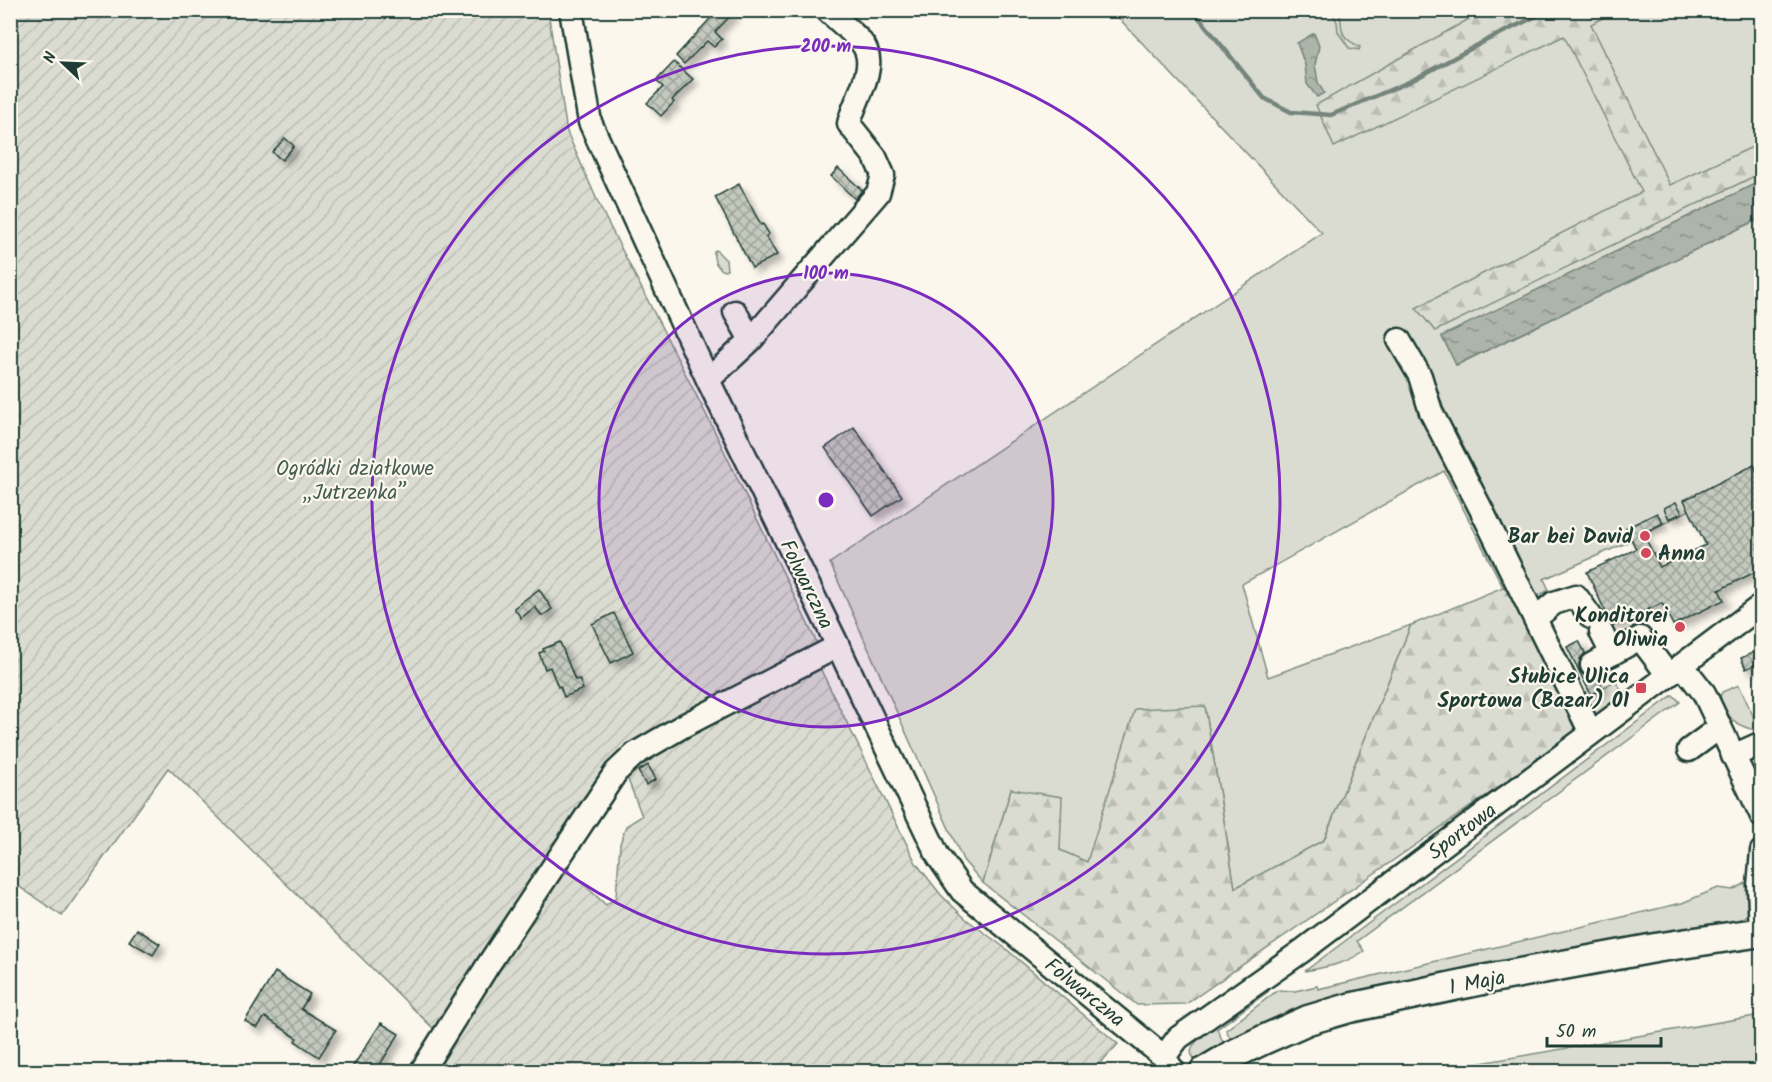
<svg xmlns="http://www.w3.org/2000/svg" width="1772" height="1082" viewBox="0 0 1772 1082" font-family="Kalam,sans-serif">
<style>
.grass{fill:#dbdcd1;stroke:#7d8c82;stroke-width:1.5}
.forest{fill:url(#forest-firs);stroke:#7d8c82;stroke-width:1.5}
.wetland{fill:url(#wetland-marsh);stroke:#7d8c82;stroke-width:1.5}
.garden{fill:url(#garden-furrows);stroke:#7d8c82;stroke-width:1.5}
.water{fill:url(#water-ripples);stroke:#74847b;stroke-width:1.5}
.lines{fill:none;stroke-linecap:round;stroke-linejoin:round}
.stream{stroke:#74847b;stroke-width:4.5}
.building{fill:url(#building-cross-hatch);stroke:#1f3d34;stroke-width:1.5;filter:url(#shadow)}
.minor-casing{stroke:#1f3d34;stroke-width:27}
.major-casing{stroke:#1f3d34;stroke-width:33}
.minor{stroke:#fbf7ec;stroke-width:22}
.major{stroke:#fbf7ec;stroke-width:28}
.ring{fill:none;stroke:#7b2cbf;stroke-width:3}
.poi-dot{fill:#d1495b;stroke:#fbf7ec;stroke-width:2}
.labels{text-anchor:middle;stroke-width:4.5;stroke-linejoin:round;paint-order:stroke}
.park-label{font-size:21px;fill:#455d53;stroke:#fbf7ec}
.poi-label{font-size:21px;font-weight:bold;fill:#1f3d34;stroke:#fbf7ec;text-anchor:end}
.street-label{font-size:21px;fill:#1f3d34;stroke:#fbf7ec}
.centre{fill:#7b2cbf;stroke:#fbf7ec;stroke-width:3}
.ring-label{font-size:18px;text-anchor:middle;font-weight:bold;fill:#7b2cbf;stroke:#fbf7ec;stroke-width:4.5;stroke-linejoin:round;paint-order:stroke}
</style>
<defs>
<pattern id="forest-firs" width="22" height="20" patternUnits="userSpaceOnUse" patternTransform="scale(1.5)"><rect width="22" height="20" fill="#dbdcd1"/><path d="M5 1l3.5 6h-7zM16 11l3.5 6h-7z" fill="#bcbeb4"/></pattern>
<pattern id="wetland-marsh" width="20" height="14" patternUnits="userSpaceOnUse" patternTransform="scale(1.5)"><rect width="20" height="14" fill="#dbdcd1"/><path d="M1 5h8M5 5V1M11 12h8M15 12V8" fill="none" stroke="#bcbeb4"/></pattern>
<pattern id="garden-furrows" width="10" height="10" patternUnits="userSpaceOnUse" patternTransform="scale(1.5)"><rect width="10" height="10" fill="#dbdcd1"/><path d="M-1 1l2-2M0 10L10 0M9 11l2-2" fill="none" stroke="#bcbeb4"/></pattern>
<pattern id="water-ripples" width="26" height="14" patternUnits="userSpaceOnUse" patternTransform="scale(1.5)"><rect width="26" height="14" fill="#adb4aa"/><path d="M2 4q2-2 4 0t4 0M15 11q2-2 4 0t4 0" fill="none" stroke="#8c948b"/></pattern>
<pattern id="building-cross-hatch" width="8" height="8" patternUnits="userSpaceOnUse" patternTransform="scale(1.5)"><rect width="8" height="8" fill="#c4c9be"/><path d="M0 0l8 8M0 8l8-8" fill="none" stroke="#9fa49b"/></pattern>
<filter id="shadow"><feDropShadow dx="5.5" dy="5.5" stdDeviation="3" flood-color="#0004"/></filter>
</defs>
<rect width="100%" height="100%" fill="#fbf7ec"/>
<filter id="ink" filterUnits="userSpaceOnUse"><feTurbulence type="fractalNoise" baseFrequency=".0167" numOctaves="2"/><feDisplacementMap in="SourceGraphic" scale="12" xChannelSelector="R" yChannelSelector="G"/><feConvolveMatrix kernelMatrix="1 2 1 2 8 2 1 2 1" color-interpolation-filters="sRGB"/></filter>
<g filter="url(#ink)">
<!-- grass -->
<path class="grass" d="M 1112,11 L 1761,11 L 1761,181 L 1442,337 L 1457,365 L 1761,218 L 1761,473 L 1626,543 L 1544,579 L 1549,590 L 1536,597 L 1503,587 L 1444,471 L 1242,584 L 1268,677 L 1411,625 L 1324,840 L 1235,888 L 1205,706 L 1087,863 L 1060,850 L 1011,789 L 983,883 L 963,860 L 830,563 L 1322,233 Z
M 716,250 L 726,260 L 727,270 L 724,271 C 716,266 713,261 714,251 Z
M 1615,681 L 1624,693 L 1594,718 L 1580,700 Z
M 1739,685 L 1760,731 C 1743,728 1731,723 1724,707 C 1721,700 1719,698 1722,692 Z
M 1673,695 L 1680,702 L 1357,941 L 1364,951 C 1346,964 1327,967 1305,971 Z
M 1749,876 L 1749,913 L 1740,922 L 1233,1043 L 1226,1030 L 1278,990 L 1295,991 L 1317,986 L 1318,989 L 1682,903 L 1718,888 L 1733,890 L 1748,882 Z
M 1269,991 L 1217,1029 L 1225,1046 L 1197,1060 C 1192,1057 1190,1054 1192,1048 C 1196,1036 1245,1004 1258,994 Z
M 1761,1015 L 1761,1071 L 1441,1071 L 1452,1068 Z"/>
<!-- forest -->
<path class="forest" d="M 1485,10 L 1616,11 L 1591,24 L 1670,185 L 1761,143 L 1761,173 L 1435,331 L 1416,308 L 1642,192 L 1564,36 L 1334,147 L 1316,105 Z
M 1503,587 L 1516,591 L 1587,726 L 1186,1004 L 1137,1005 L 983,883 L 1011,789 L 1062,797 L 1060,850 L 1087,862 L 1135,709 L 1205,706 L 1235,888 L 1324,840 L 1411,625 Z"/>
<!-- wetland -->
<path class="wetland" d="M 1332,11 L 1338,11 C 1343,21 1340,21 1342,30 C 1344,39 1353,43 1360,47 L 1359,50 L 1349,48 L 1338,32 L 1337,22 Z"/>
<!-- garden -->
<path class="garden" d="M 11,11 L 548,11 L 567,132 L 601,209 L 711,424 L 817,643 L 645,735 L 615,762 L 437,1032 L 168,768 L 62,916 L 11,881 Z
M 820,668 L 916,863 L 941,895 L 966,919 L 1005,948 L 1118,1044 L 1092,1072 L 429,1072 L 564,866 L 606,905 L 616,897 L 620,844 L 626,826 L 642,816 L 625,772 L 633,765 Z"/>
<!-- water -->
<path class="water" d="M 1314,33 L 1319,46 L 1315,65 L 1318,82 L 1324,93 L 1317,97 L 1307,84 L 1305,65 L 1297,43 Z
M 1761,181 L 1761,218 L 1456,365 L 1442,336 Z"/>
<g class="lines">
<!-- stream -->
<path class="stream" d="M 1193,10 L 1264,98 L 1291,112 L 1331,115 L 1411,81 L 1487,40 L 1549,10"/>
</g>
<!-- building -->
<path class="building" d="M 718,10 L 736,10 L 715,32 L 722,39 L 714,47 L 707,41 L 684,64 L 676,56 Z
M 674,62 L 693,79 L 672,100 L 674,102 L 661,116 L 647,103 L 663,87 L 656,81 Z
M 285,138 L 294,146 L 282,160 L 272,152 Z
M 838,168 L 862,190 L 855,199 L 831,176 Z
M 739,184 L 761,225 L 763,224 L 769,234 L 766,236 L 777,255 L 752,268 L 715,197 Z
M 854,427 L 902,496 L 873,516 L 825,448 Z
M 1754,465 L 1761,480 L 1761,569 L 1719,590 L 1724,600 L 1673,625 L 1662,603 L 1613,626 L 1609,621 L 1604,619 L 1603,612 L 1605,611 L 1587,572 L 1636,549 L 1626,528 L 1657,513 L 1663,523 L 1643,533 L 1660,567 L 1706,545 L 1684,500 Z
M 1676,502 L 1682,513 L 1669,519 L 1664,508 Z
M 539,589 L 552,609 L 542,616 L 535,607 L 521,618 L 514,608 Z
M 614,613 L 633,652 L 611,663 L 592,624 Z
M 1579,641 L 1585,653 L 1580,659 L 1579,665 L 1580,671 L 1586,677 L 1591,678 L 1598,677 L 1603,688 L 1591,695 L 1567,647 Z
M 560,642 L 575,680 L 579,679 L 583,689 L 564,697 L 560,686 L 558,687 L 550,667 L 545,669 L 539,653 L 544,651 L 543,649 Z
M 1761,649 L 1761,662 L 1746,669 L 1741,658 Z
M 648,765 L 656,779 L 646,785 L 638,771 Z
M 137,929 L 160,944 L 153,955 L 129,941 Z
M 275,972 L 310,994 L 301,1009 L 336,1030 L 319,1057 L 295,1041 L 297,1038 L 265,1017 L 257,1028 L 245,1021 Z
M 381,1023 L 399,1034 L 376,1071 L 350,1071 Z"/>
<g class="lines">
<!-- minor casing -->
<g class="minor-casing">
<path id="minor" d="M 571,10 L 590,122 L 708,380 L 838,646 L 938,856 L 962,891 L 1164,1057 L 1174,1072
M 735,312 L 751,340
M 1399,340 L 1420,376 L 1431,412 L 1482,511 L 1591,733
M 708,380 L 751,340 L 878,193 L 883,175 L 875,157 L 849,124 C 854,99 881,65 861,42 C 851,30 838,21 827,10
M 1536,618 L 1554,603 L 1576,596 L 1591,617
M 1601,632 L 1612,654
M 1592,665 L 1640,638 L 1668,675
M 1682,665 L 1704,693 L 1762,816
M 1689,750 L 1719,728
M 1733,756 L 1762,743
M 1761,932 L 1759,886 L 1762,851
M 1164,1057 L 1178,1038 L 1302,951 L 1762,605
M 421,1072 L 488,965 L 616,772 L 635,754 L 683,726 L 838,646"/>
</g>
<!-- major casing -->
<g class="major-casing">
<path id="major" d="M 1204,1072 L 1234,1054 L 1263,1040 L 1308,1020 L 1349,1008 L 1482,980 L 1655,948 L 1762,932"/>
</g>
<!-- minor -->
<use href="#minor" class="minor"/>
<!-- major -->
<use href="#major" class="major"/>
</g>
</g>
<!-- distance rings -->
<circle cx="826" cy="500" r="227" fill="#7b2cbf" fill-opacity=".12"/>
<g class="ring">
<circle cx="826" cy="500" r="227"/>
<circle cx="826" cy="500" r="454"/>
</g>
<!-- markers -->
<g class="poi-dot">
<circle cx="1645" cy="536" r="6"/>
<circle cx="1646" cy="553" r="6"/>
<circle cx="1680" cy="627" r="6"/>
<rect x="1635" y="682" width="12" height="12" rx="3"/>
</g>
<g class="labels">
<!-- park labels -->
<g class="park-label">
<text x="355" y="475">Ogródki działkowe<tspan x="355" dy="24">„Jutrzenka”</tspan></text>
</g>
<!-- poi labels -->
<g class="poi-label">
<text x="1633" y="543">Bar bei David</text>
<text x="1658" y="560" text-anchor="start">Anna</text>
<text x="1668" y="622">Konditorei<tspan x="1668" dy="24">Oliwia</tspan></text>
<text x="1629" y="683">Słubice Ulica<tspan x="1629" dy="24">Sportowa (Bazar) 01</tspan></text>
</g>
<!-- street labels -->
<g class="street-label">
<text transform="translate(807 584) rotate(64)" y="7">Folwarczna</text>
<text transform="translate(1462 831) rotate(-37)" y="7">Sportowa</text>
<text transform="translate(1477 982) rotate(-11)" y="7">1 Maja</text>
<text transform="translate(1085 992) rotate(39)" y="7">Folwarczna</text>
</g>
</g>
<circle cx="826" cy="500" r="9" class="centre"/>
<g class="ring-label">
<text x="826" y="52">200 m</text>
<text x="826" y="279">100 m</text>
</g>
<!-- margin -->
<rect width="1772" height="1082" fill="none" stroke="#fbf7ec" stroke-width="36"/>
<rect x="18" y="18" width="1736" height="1046" fill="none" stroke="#1f3d34" stroke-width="2" filter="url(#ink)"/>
<!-- north arrow -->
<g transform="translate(63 63) rotate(293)" stroke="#fbf7ec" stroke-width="4.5" paint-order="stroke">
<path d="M0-4.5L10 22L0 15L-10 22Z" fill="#1f3d34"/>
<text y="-9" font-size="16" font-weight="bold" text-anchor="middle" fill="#1f3d34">N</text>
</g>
<!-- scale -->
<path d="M1547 1037v9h114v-9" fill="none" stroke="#1f3d34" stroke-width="3"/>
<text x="1556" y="1037" font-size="18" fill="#1f3d34" stroke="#fbf7ec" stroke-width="4.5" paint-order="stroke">50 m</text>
</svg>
